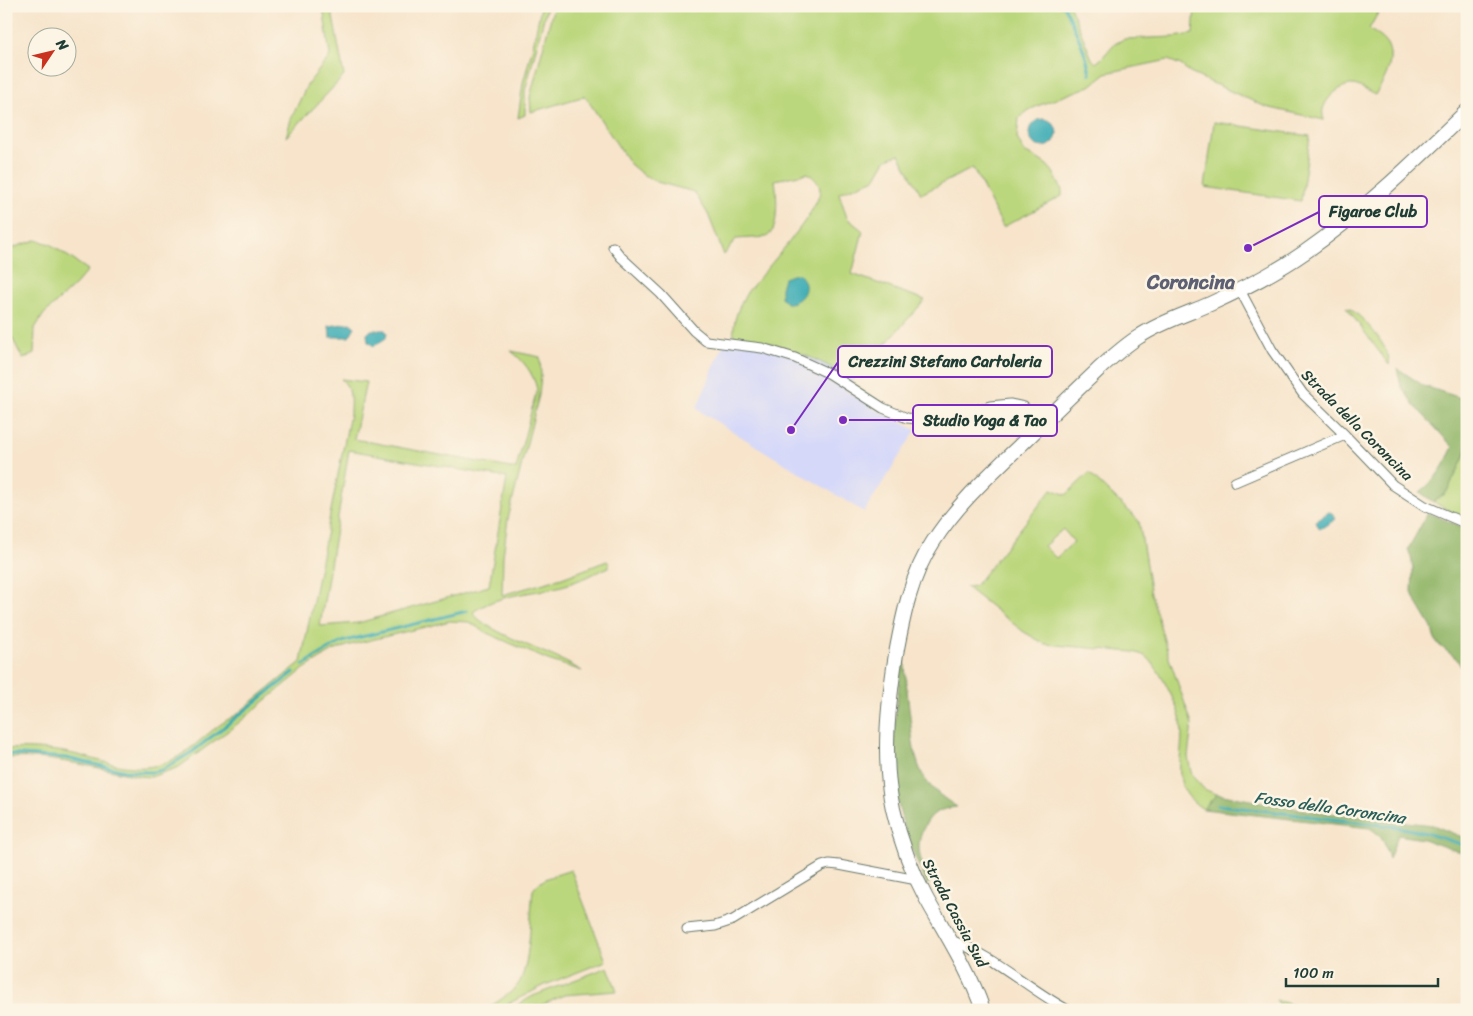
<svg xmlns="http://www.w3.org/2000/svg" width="1473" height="1016" viewBox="0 0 1473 1016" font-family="Sriracha,sans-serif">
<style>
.built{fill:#d5d8f9}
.green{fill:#bbd77d;stroke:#6d8a58;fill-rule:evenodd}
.forest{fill:#94b86c;stroke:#5a7a50}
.water{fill:#39abb4;stroke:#2c7474}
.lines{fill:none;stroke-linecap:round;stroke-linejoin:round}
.stream{stroke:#39abb4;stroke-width:3}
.street-casing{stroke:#6b7769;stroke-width:11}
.primary-casing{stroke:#6b7769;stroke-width:16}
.street{stroke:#fff;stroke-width:9}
.primary{stroke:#fff;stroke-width:14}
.labels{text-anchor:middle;stroke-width:5;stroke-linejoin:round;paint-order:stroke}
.street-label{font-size:15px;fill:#1f3d34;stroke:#fcf5e5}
.water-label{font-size:16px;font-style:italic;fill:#275e5a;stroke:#fcf5e5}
.district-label{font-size:20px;font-weight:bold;fill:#5c6072;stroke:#fcf5e5}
.leader{fill:none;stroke:#7b2cbf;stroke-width:2}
.callout-dot{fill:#7b2cbf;stroke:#fcf5e5;stroke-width:2}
.callout{fill:#fcf5e5;stroke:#7b2cbf;stroke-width:2}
.callout-label{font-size:16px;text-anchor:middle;font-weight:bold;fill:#1f3d34}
</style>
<rect width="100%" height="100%" fill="#fcf5e5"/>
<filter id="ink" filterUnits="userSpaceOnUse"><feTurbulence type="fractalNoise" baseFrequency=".02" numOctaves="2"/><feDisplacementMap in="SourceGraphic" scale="10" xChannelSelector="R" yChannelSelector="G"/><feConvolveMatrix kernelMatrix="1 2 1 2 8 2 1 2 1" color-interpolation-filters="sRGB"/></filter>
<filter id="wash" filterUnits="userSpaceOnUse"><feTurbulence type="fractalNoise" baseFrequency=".0096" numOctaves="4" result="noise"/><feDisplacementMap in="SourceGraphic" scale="20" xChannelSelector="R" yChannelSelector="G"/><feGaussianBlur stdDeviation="1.12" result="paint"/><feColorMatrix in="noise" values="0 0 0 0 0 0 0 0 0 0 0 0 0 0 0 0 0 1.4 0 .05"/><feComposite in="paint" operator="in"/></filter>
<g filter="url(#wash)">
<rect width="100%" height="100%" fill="#f7e4cb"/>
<!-- built -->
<path class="built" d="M 726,339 L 760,340 L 780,346 L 826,365 L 854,379 L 845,390 L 881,412 L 916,430 L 864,512 L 696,409 Z"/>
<!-- green -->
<path class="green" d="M 323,6 L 331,6 L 344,76 L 286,137 L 291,119 L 307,85 L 330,56 Z
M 541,6 L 547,6 L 525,91 L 525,115 L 518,118 L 523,83 L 533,46 Z
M 554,6 L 1070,6 L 1092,59 L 1096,63 L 1102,58 L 1114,44 L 1124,39 L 1175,37 L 1193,34 L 1195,6 L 1382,6 L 1369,29 C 1374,33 1384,38 1387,44 C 1396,61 1384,81 1375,95 C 1368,92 1361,86 1353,85 C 1341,84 1326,98 1323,109 C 1322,112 1323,117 1324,120 L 1266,107 L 1190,73 L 1181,65 L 1168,60 L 1106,73 L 1090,86 L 1040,105 L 1029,110 L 1019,118 L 1017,138 L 1024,152 L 1038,159 L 1047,165 L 1053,172 L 1062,190 L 1062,196 L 1003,227 L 973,168 L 921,194 L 899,154 L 886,160 L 875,179 L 839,193 L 847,218 L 863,231 L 852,274 L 925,300 L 854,379 C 825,364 794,348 761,341 C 753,339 743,340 734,339 C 732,320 739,306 748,291 C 763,273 819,211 820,191 C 820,182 814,178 808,173 L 775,180 C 777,192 778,219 773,230 C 772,231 768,236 767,237 L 736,239 L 724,255 L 708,214 L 694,192 L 657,182 L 642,174 L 630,164 L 585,96 L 531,112 L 530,97 Z
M 1214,122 L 1310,136 L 1301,201 L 1205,187 Z
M 36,240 L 50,244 L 88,270 L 75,285 L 44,314 L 35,328 L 34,354 L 23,359 L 6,326 L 6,250 Z
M 1346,307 C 1360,312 1393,350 1389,365 Z
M 511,351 L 540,357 L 541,376 L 539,395 L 508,519 L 503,556 L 502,595 L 562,578 L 607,561 L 609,563 L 609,567 C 591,575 573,584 554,588 C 527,594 497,595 473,612 C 479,628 544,651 561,660 C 568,663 575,667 582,671 L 548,660 L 487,633 L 469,622 L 450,621 L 350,645 L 333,651 L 304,669 L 236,725 L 179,767 L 151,777 L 139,776 C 95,768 51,755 6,758 L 6,749 C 25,748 45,749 64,752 C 98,758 135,777 170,761 C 194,750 211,727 236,715 L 301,662 L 350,414 C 350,399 353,390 341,379 L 366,382 L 354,439 L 516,469 L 537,389 C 533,373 524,361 511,351 ZM 349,450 L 507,478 L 489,586 L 358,623 L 320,626 Z
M 1467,449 L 1467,519 L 1433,502 L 1446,493 L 1459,468 Z
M 1089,473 L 1139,521 L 1150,590 L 1169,658 L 1192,724 L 1188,757 L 1191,772 L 1194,778 L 1204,789 L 1211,792 L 1217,794 L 1203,809 C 1165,785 1186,756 1181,722 C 1179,708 1159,668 1148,658 C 1145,655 1139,654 1134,652 L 1045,644 L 1024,632 L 966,587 L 975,586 L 1052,489 L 1066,495 ZM 1063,529 L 1074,542 L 1056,558 L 1044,546 Z
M 571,870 L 606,961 L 545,985 L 496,1010 L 486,1010 C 496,1002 508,996 517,986 C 531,969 530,913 533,890 C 541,877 558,875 571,870 Z
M 608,967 L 617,991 L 564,995 L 542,1005 L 516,1009 L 519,1010 L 509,1010 L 533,996 Z
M 1276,1000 C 1301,1008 1320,1013 1345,1004 L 1344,1010 L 1284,1010 Z"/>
<!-- forest -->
<path class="forest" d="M 1397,368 L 1424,386 L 1467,400 L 1467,449 L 1459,468 L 1446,493 L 1433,502 L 1420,492 C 1436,480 1444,466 1453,447 L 1414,405 L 1401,386 Z
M 1428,513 L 1467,529 L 1467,675 L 1465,675 L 1457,659 L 1439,645 L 1434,637 L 1432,628 L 1414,598 L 1412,591 L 1413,569 L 1411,557 L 1408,549 Z
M 904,647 C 905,670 907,693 910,716 C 912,737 914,761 925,779 C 933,791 945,799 957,807 C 949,808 941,809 934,814 C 925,821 918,838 919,849 C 919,860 927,872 931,882 L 927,884 C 916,860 906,837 900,812 C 887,759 897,701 904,647 Z
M 1217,794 L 1310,811 L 1433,825 L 1467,839 L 1467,855 L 1423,839 L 1398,835 L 1389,859 C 1385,843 1384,838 1370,828 L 1203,809 Z"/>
<!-- water -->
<path class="water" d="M1029 133a14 14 0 1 1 28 0a14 14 0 1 1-28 0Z
M 799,274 C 800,275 804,280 804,281 C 809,293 797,304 786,303 L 781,297 L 781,288 L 784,278 L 792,275 Z
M 350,323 L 355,327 L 349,337 L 330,337 L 329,326 Z
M 371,330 L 385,330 L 387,333 L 386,338 L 374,346 L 368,342 L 367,334 Z
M 1329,512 L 1332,513 L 1336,519 L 1320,529 L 1315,521 Z"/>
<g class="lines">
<!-- stream -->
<path class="stream" d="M 1064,6 C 1074,28 1086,50 1090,74
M 303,665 L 334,646 L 345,641 L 467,611
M 6,754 L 66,758 L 125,771 L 141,772 L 153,772 L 162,770 L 192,752 L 294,672
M 1218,805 L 1398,827 L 1426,833 L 1467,846"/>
</g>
</g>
<g filter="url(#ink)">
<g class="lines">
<!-- street casing -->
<g class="street-casing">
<path id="street" d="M 613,247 L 621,257 L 661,294 L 694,331 L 706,341 L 762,348 L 795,358 L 830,374 L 883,408 L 907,418 L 932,420 L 955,416 L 990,406 L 1010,404 L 1024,407 L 1043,424
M 1240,290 L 1272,350 L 1303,394 L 1345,435 L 1393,485 L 1425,506 L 1467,524
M 1235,482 L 1345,435
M 687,929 L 715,926 L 733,920 L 822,866 L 829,864 L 839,865 L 917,880
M 950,940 C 993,954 1028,989 1068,1010"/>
</g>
<!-- primary casing -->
<g class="primary-casing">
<path id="primary" d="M 983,1010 C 969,969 947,936 926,898 C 911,870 900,840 893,809 C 882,758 888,705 896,654 C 903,616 911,575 933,542 C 961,498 1002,464 1038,428 C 1058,408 1078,389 1098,370 C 1111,358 1125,345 1140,336 C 1161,322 1187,314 1210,304 C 1243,289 1275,273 1305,252 C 1363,212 1415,161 1467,111"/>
</g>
<!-- street -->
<use href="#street" class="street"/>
<!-- primary -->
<use href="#primary" class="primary"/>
</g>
</g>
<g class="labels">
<!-- street labels -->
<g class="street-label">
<text transform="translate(1357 425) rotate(45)" y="5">Strada della Coroncina</text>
<text transform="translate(955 913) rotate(62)" y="5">Strada Cassia Sud</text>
</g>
<!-- water labels -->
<g class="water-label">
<text transform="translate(1330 807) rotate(8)" y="6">Fosso della Coroncina</text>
</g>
<!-- district labels -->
<g class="district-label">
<text x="1191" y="289">Coroncina</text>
</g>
</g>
<!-- callouts -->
<path class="leader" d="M1248 248L1319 212M791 430L838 362M843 420L913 420"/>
<g class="callout-dot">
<circle cx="1248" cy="248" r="5"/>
<circle cx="791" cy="430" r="5"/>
<circle cx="843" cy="420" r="5"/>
</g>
<g class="callout">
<rect x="1319" y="196" width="108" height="31" rx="5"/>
<rect x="838" y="346" width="214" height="31" rx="5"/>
<rect x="913" y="405" width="144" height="31" rx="5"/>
</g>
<g class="callout-label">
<text x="1373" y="217">Figaroe Club</text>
<text x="945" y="367">Crezzini Stefano Cartoleria</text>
<text x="985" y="426">Studio Yoga &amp; Tao</text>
</g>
<!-- margin -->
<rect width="1473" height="1016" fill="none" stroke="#fcf5e5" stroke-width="25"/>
<!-- north arrow -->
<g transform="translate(52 52) rotate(55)"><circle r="24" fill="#fcf5e5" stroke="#a4ab9e"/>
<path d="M0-4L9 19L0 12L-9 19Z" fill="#c8321e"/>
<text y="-8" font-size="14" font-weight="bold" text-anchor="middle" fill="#1f3d34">N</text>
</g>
<!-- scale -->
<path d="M1286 978v8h152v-8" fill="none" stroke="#1f3d34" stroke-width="2.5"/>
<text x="1293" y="978" font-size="15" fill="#1f3d34" stroke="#fcf5e5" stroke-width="4" paint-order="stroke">100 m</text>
</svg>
